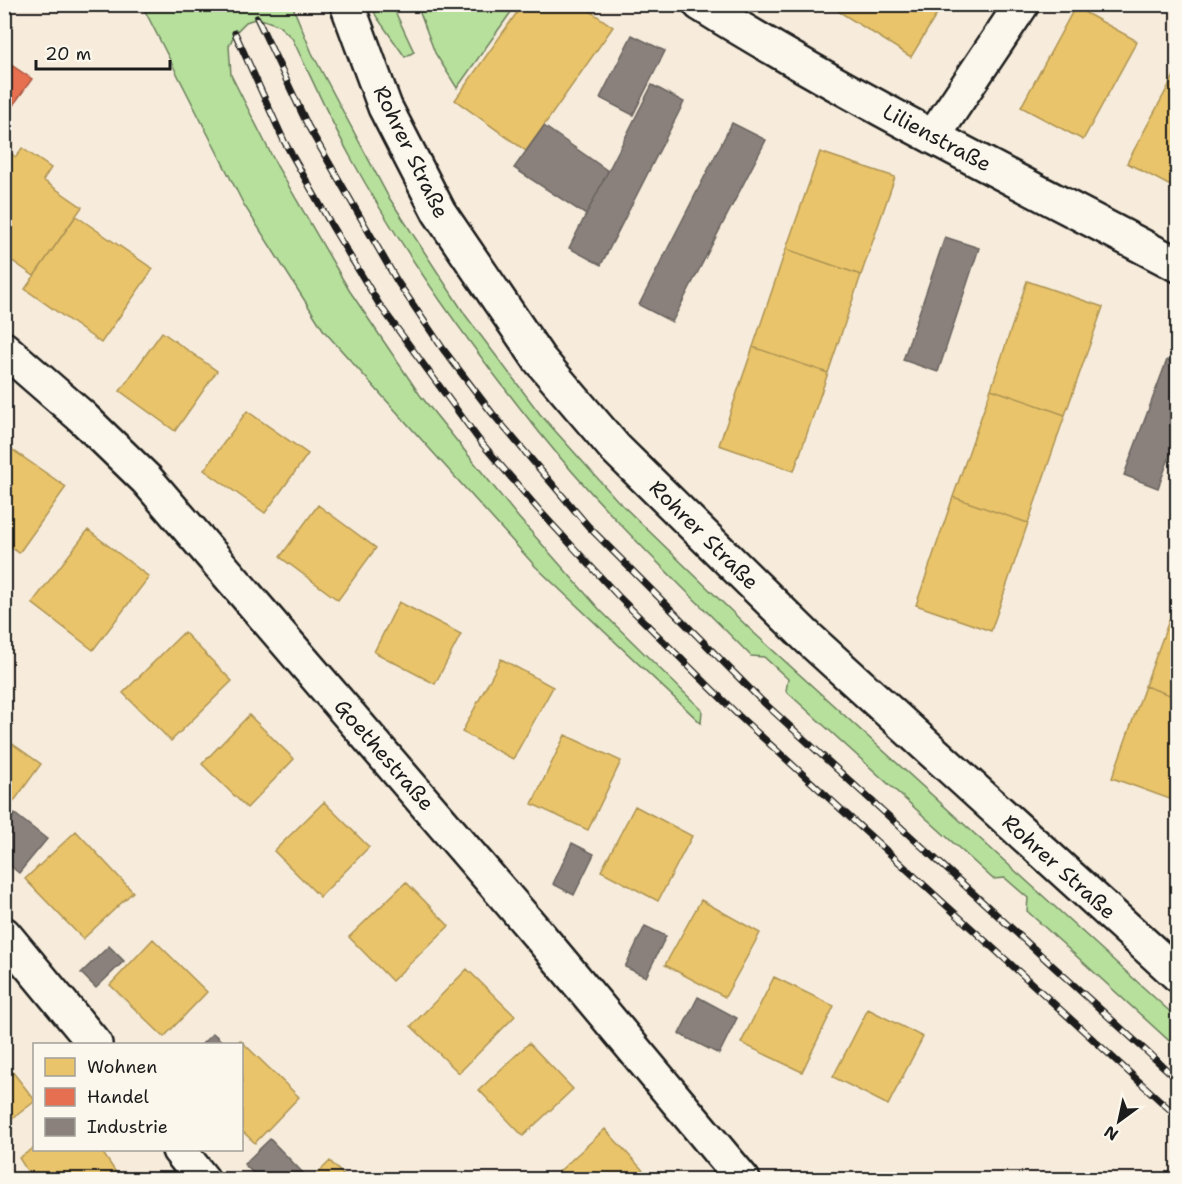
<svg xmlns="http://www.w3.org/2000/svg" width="1182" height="1184" viewBox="0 0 1182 1184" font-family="'Shantell Sans',sans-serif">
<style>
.green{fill:#b7e09c;stroke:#6a7e5c;stroke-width:1.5}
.homes{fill:#e9c46a;stroke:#ac9253;stroke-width:1.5}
.shops{fill:#e76f51;stroke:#aa5641;stroke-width:1.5}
.industry{fill:#8a817c;stroke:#69635f;stroke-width:1.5}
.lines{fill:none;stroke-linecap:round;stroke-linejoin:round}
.minor-casing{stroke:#1c1c1c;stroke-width:38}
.minor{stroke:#fbf7ec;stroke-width:33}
.rail-casing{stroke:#1c1c1c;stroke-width:7}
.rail{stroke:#fbf7ec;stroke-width:4.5;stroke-dasharray:14;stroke-linecap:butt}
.labels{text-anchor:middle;stroke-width:6;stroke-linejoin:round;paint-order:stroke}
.street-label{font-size:21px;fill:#1c1c1c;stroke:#fbf7ec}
</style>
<rect width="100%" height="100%" fill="#f7ecdb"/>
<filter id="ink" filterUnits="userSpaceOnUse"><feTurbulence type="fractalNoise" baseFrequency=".0167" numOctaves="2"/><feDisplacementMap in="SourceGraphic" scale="12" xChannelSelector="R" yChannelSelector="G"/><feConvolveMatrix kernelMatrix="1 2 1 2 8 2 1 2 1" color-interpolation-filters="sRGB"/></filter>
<g filter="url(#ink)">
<!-- green -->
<path class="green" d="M 142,5 L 292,5 L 312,53 L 388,196 L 466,316 L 540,414 L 617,500 L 754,633 L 1177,1018 L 1177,1048 L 1027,911 L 1028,898 L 1005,878 L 993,879 L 786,691 L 788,679 L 764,657 L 751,656 C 679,583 603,512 539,432 C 471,347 402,252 350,156 C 329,118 311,77 292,38 L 278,25 L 258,18 L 246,22 L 235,33 L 229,46 L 231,75 L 277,166 L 349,290 L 420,395 L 518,517 L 600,610 L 702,710 L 701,723 L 535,566 L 324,331 L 244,205 Z
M 372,5 L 392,5 L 414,52 L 405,57 L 376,16 Z
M 417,5 L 516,5 L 457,88 L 435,53 Z"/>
<!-- homes -->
<path class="homes" d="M 523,4 L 580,4 L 613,27 L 526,151 L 455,100 Z
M 842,4 L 943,4 L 911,57 L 838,11 Z
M 1075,7 L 1137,41 L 1083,140 L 1021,107 Z
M 1175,74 L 1178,75 L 1178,190 L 1127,163 Z
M 22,148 L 51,168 L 43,180 L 82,207 L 34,276 L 4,255 L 4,149 L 16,157 Z
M 820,152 L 895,177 L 861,275 L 786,249 Z
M 76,216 L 153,269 L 101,343 L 25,289 Z
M 786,249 L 861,275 L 828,373 L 753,347 Z
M 1027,281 L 1103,307 L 1065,415 L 991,389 Z
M 162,332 L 217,371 L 175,431 L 120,391 Z
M 753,347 L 828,373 L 794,471 L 719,445 Z
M 991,389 L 1065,415 L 1028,523 L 953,497 Z
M 247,411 L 308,454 L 265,513 L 204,470 Z
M 4,444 L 66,487 L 19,553 L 4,542 Z
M 953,497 L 1028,523 L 991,631 L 916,605 Z
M 318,505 L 376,548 L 338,600 L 280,557 Z
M 88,530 L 149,577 L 93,650 L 32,603 Z
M 1178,596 L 1178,698 L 1145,686 Z
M 399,602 L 461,634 L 435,684 L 374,652 Z
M 184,632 L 232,681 L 171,741 L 123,693 Z
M 501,659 L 553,687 L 513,759 L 462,732 Z
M 1145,686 L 1178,698 L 1178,802 L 1112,778 Z
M 249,715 L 294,759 L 247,808 L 202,764 Z
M 565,735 L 621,761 L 588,830 L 532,804 Z
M 7,740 L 41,764 L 4,815 L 4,743 Z
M 324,802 L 369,847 L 320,897 L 274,851 Z
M 635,806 L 692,836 L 658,901 L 601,871 Z
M 76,831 L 133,892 L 83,939 L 25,879 Z
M 406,882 L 449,926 L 392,981 L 349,937 Z
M 701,900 L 760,933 L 725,997 L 665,965 Z
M 153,939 L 207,992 L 164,1037 L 110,985 Z
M 467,969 L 515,1016 L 459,1073 L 411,1026 Z
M 774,977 L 834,1006 L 802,1072 L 741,1043 Z
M 868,1009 L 923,1037 L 888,1105 L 833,1077 Z
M 240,1040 L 299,1097 L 255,1143 L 242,1131 L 242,1044 L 236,1044 Z
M 529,1043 L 573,1089 L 523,1136 L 479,1090 Z
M 4,1061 L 34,1099 L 34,1102 L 4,1125 Z
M 605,1129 L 649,1177 L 647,1180 L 555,1180 L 553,1177 Z
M 34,1148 L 101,1150 L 121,1180 L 33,1180 L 19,1158 Z
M 330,1161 L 348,1180 L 311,1180 Z"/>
<!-- shops -->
<path class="shops" d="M 4,60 L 32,79 L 4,118 Z"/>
<!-- industry -->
<path class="industry" d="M 632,35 L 665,51 L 633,115 L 600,98 Z
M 652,85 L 684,102 L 601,265 L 569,248 Z
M 732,123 L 766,140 L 672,322 L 639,305 Z
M 544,126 L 608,171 L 586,215 L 514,168 Z
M 945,237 L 979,248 L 938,372 L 903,360 Z
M 1167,360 L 1178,364 L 1178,434 L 1158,488 L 1124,475 Z
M 15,814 L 47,839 L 19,873 L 4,861 L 4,827 Z
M 572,843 L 594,854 L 574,895 L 553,884 Z
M 645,926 L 666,936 L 646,977 L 625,967 Z
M 109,946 L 124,961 L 96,988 L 81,973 Z
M 698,997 L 737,1018 L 719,1054 L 679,1034 Z
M 213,1033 L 225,1044 L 202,1044 Z
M 270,1139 L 306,1176 L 302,1180 L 260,1180 L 244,1164 Z"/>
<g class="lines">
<!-- minor casing -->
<g class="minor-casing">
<path id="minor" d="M 347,4 L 385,107 L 439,212 L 539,359 L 615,448 L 806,636 L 1178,975
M 700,4 C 854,100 1017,180 1178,265
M 933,137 L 1022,4
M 4,349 L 81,416 L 147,480 L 542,939 L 743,1180
M 4,934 L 95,1044
M 179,1150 L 203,1180"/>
</g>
<!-- minor -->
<use href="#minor" class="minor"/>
<!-- rail casing -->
<g class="rail-casing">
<path id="rail" d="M 257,18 L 308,126 L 397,281 L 443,349 L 492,413 L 588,526 L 760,699 L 1178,1080
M 235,33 L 284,141 L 333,228 L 379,304 L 479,440 L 539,510 L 620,598 L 739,716 L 1178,1117"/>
</g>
<!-- rail -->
<use href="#rail" class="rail"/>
</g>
</g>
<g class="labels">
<!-- street labels -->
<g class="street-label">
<text transform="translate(937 138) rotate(28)" y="7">Lilienstraße</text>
<text transform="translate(411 152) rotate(64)" y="7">Rohrer Straße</text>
<text transform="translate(704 535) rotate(45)" y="7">Rohrer Straße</text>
<text transform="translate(384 755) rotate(49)" y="7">Goethestraße</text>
<text transform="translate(1059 867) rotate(42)" y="7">Rohrer Straße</text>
</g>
</g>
<!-- margin -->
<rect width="1182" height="1184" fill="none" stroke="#fbf7ec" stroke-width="24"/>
<rect x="12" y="12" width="1158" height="1160" fill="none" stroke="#1c1c1c" stroke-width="2" filter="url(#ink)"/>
<!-- legend -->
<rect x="33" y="1043" width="210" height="108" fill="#fbf7ec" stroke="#a29f99" stroke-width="1.5"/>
<rect x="45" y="1058" width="30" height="18" fill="#e9c46a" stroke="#a29f99" stroke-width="1.5"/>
<text x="87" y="1073" font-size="18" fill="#1c1c1c">Wohnen</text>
<rect x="45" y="1088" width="30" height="18" fill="#e76f51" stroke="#a29f99" stroke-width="1.5"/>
<text x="87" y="1103" font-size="18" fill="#1c1c1c">Handel</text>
<rect x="45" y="1118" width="30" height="18" fill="#8a817c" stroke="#a29f99" stroke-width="1.5"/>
<text x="87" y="1133" font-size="18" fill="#1c1c1c">Industrie</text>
<!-- north arrow -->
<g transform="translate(1119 1121) rotate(213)" stroke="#fbf7ec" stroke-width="4.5" paint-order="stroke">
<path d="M0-4.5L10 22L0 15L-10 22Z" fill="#1c1c1c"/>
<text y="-9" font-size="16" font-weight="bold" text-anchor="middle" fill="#1c1c1c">N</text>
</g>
<!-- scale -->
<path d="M36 60v9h134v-9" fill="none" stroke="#1c1c1c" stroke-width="3"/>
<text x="45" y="60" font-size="18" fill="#1c1c1c" stroke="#fbf7ec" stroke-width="4.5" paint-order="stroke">20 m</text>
</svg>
